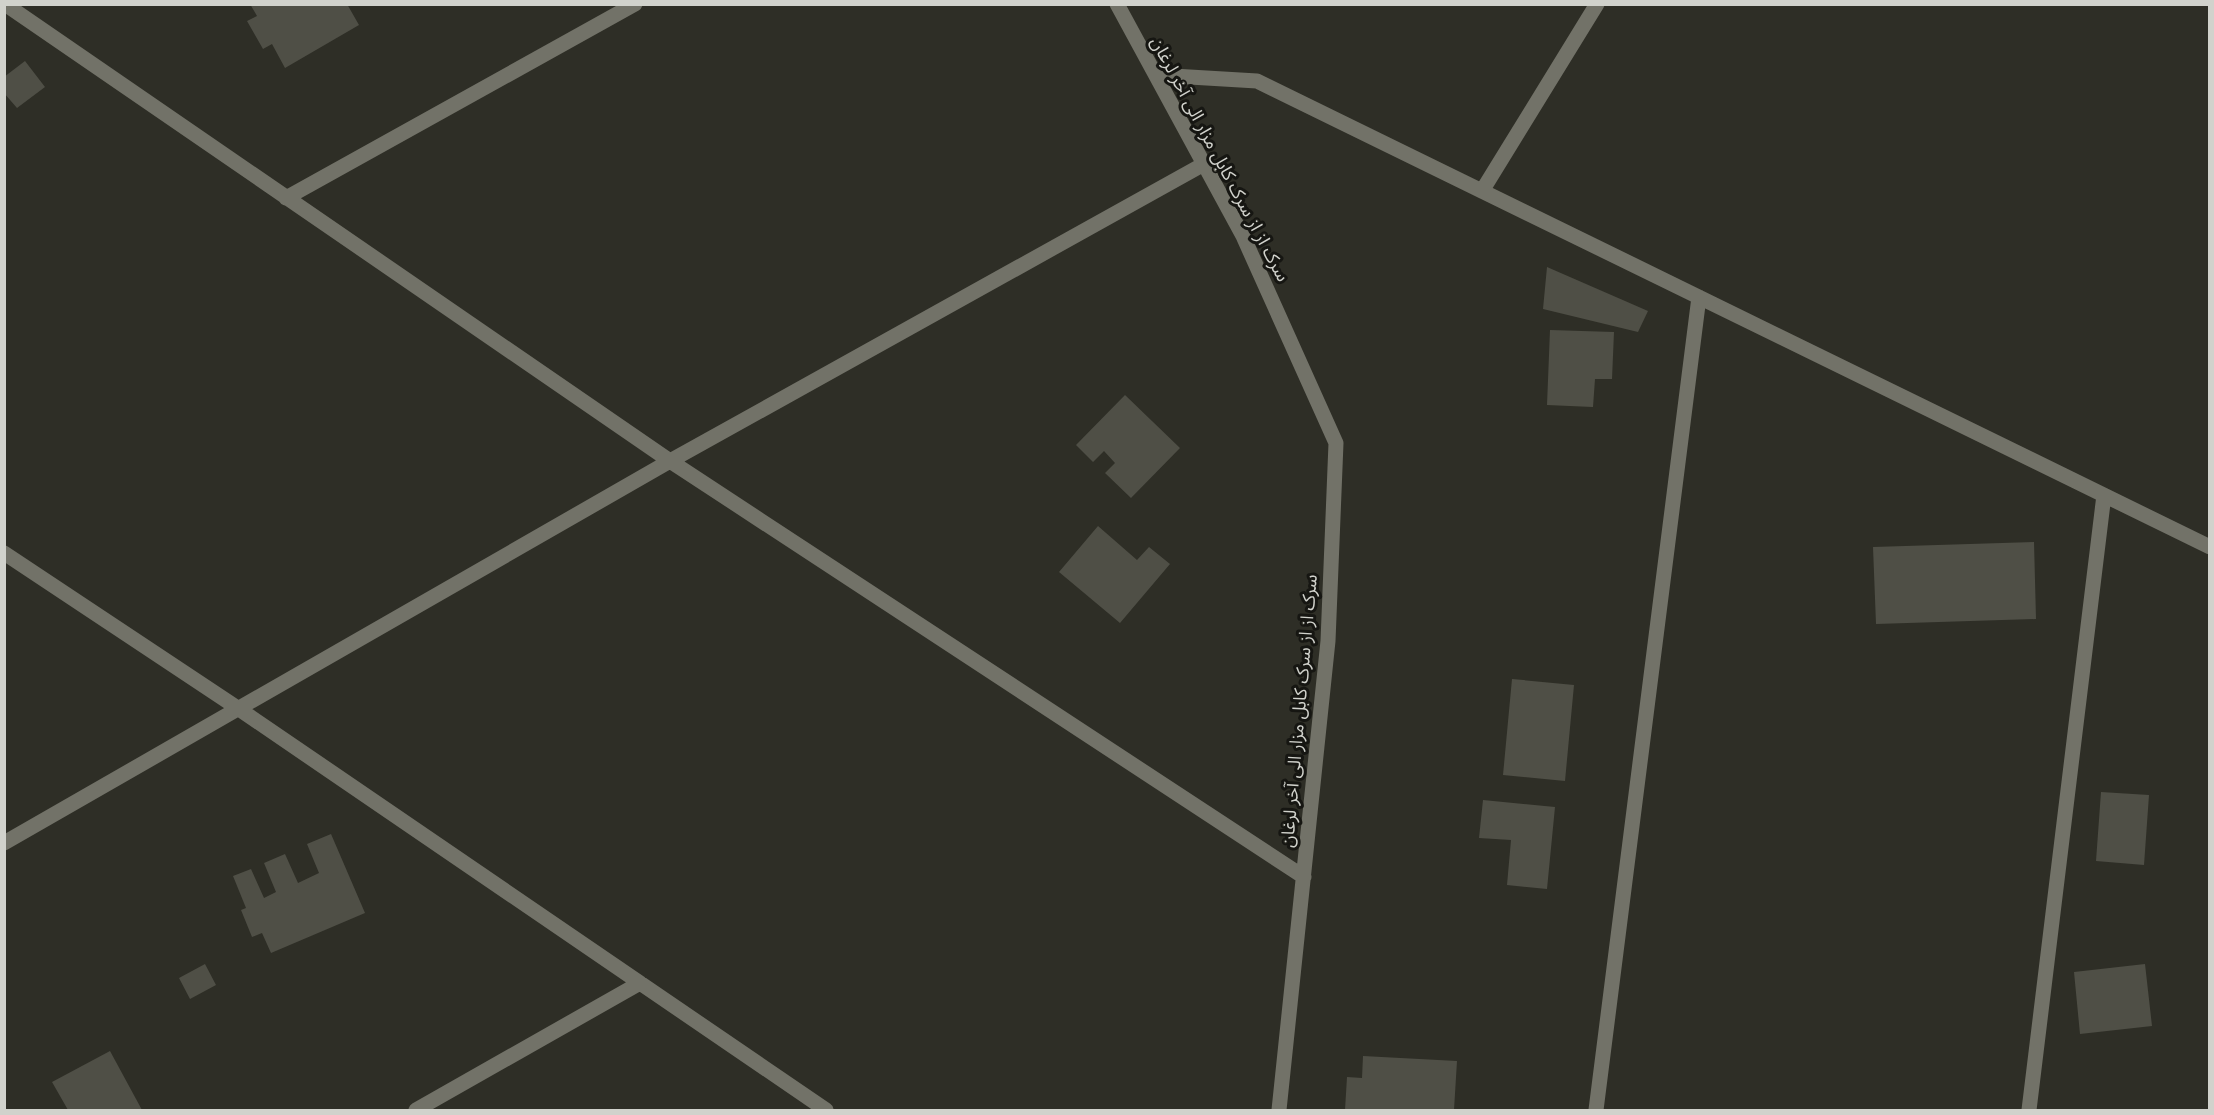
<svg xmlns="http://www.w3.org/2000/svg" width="2214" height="1115" viewBox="0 0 2214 1115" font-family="Arial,'Noto Sans Arabic',sans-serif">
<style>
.building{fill:#4f4f46}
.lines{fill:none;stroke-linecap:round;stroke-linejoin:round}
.minor{stroke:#727268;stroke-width:15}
.labels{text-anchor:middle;stroke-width:6;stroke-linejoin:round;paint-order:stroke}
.street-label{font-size:18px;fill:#d1d2cc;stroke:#161612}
</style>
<rect width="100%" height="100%" fill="#2e2e26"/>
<!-- building -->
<path class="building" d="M 250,4 L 347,4 L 359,25 L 285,68 L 272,44 L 263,49 L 247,21 L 257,16 Z
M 25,61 L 45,87 L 17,108 L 4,93 L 4,77 Z
M 1547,267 L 1648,311 L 1638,332 L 1543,309 Z
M 1550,330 L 1614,332 L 1612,379 L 1595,379 L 1593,407 L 1547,405 Z
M 1125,395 L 1180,448 L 1131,498 L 1105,473 L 1115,463 L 1104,451 L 1093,462 L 1076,445 Z
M 1098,526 L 1137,560 L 1149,547 L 1170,564 L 1120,623 L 1059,572 Z
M 2034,542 L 2036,619 L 1876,624 L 1873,547 Z
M 1512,679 L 1574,685 L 1565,781 L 1503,775 Z
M 2101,792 L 2149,795 L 2144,865 L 2096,861 Z
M 1483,800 L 1555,807 L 1547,889 L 1507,885 L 1511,840 L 1479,838 Z
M 331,834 L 365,913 L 271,953 L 262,933 L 252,937 L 241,910 L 246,908 L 233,876 L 251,869 L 264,898 L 276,892 L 264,863 L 285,854 L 298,883 L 319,873 L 307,844 Z
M 205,964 L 216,985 L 190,999 L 179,978 Z
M 2145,964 L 2152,1026 L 2080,1034 L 2074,972 Z
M 110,1051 L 142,1110 L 68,1110 L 52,1082 Z
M 1363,1056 L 1457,1061 L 1454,1110 L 1345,1110 L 1347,1077 L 1362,1078 Z"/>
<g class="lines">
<!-- minor -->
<path class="minor" d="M 5,4 L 670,461 L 1304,877
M 1117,4 L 1243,236 L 1336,443 L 1328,641 L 1279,1110
M 1156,75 L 1257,81 L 2210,547
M 1482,191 L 1597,4
M 286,198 L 635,4
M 4,553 L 239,709 L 826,1110
M 4,843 L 670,461 L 1204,164
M 416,1110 L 640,983
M 1596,1110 L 1699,297
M 2029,1110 L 2104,495"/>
</g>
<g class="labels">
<!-- street labels -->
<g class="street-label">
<text transform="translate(1220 159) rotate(62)" y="6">سرک از از سرک کابل مزار الی آخر لرغان</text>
<text transform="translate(1299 711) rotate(-85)" y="6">سرک از از سرک کابل مزار الی آخر لرغان</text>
</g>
</g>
<!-- border -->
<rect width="2214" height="1115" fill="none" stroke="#d1d2cc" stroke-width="12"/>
</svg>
